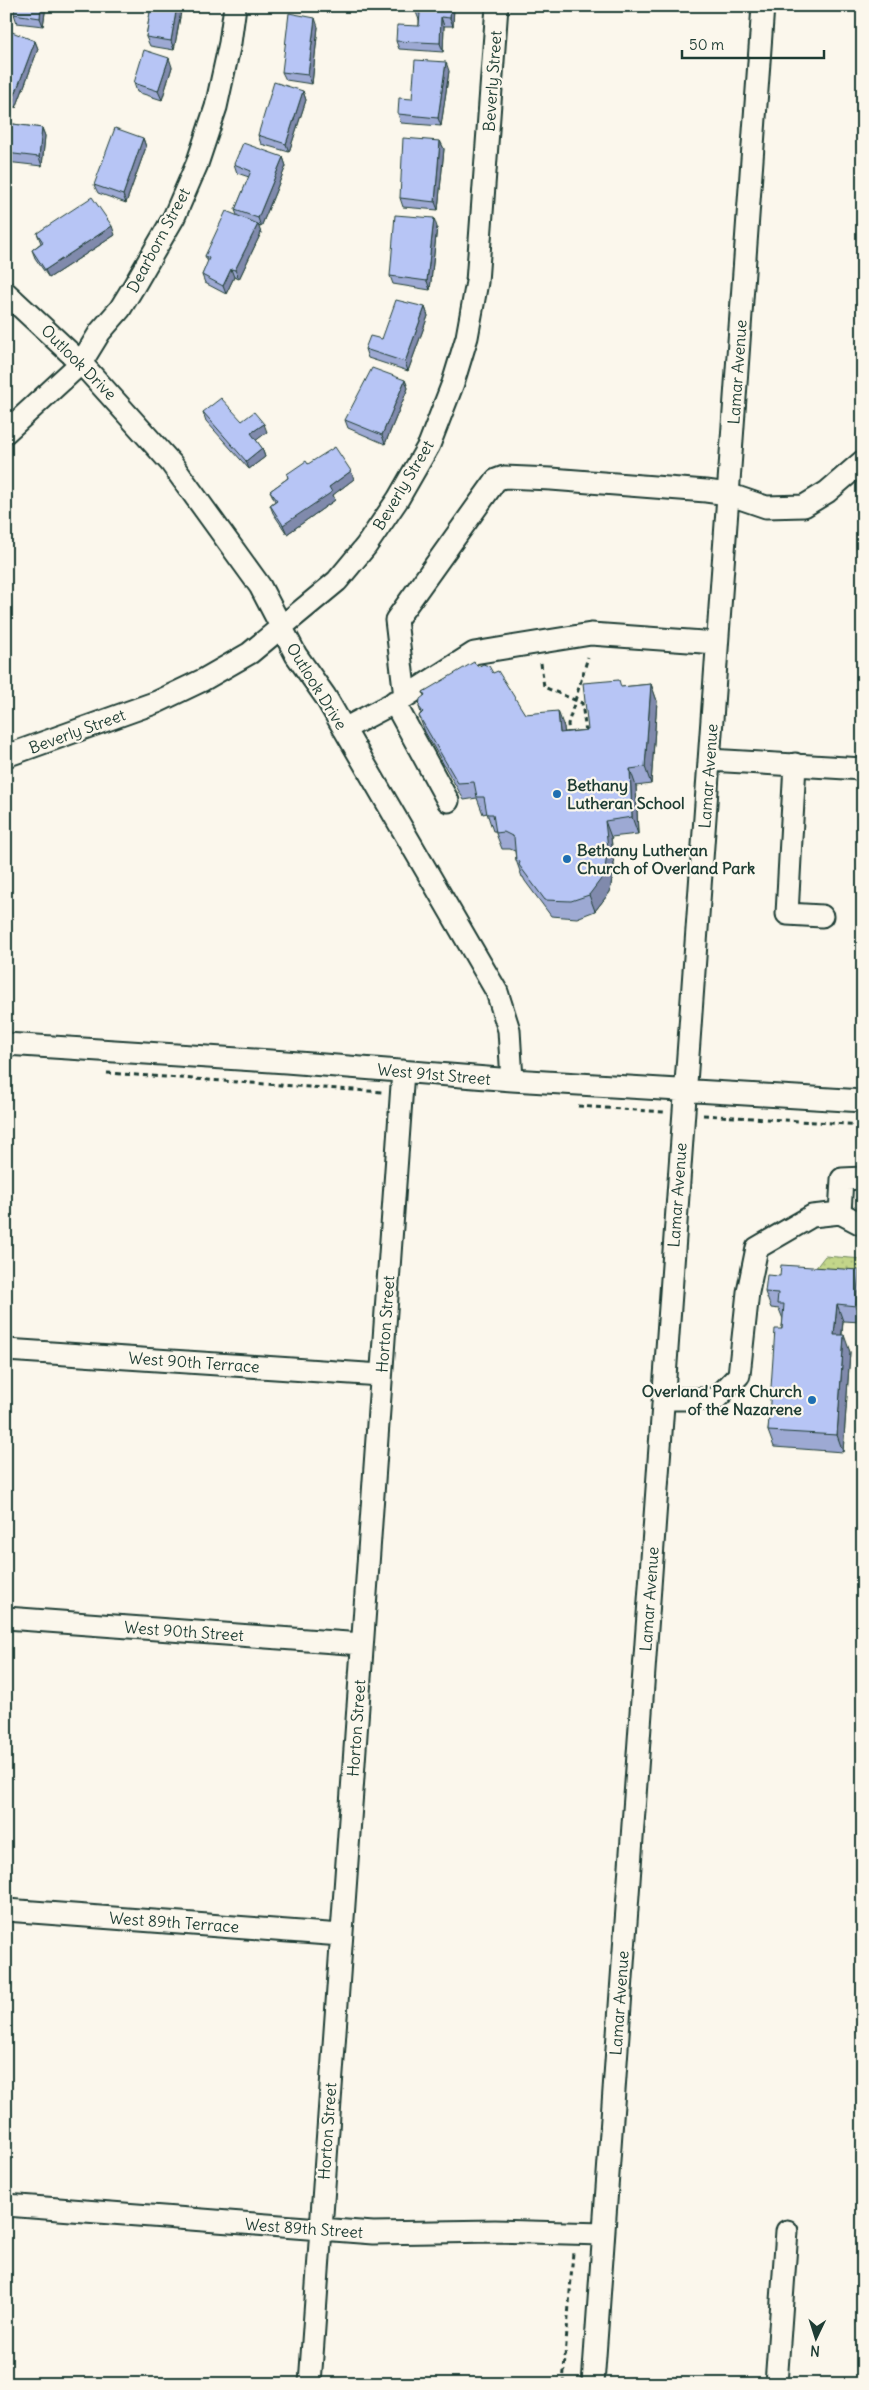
<svg xmlns="http://www.w3.org/2000/svg" width="869" height="2390" viewBox="0 0 869 2390" font-family="Delius,sans-serif">
<style>
.park{fill:url(#park-dots);stroke:#718a5f}
.lines{fill:none;stroke-linecap:round;stroke-linejoin:round}
.minor-casing{stroke:#1f3d34;stroke-width:25}
.path{stroke:#1f3d34;stroke-width:3;stroke-dasharray:5 4;stroke-linecap:butt}
.minor{stroke:#fbf7ec;stroke-width:21}
.wall{fill:#9da9d3;stroke:#1f3d34}
.shaded-wall{fill:#808aac;stroke:#1f3d34}
.building{fill:#b7c5f5;stroke:#1f3d34}
.poi-dot{fill:#1f6fb2;stroke:#fbf7ec;stroke-width:2}
.labels{text-anchor:middle;stroke-width:4.5;stroke-linejoin:round;paint-order:stroke}
.street-label{font-size:16px;fill:#1f3d34;stroke:#fbf7ec}
.poi-label{font-size:16px;font-weight:bold;fill:#1f3d34;stroke:#fbf7ec;text-anchor:start}
</style>
<defs>
<pattern id="park-dots" width="8" height="8" patternUnits="userSpaceOnUse" patternTransform="scale(1.25)"><rect width="8" height="8" fill="#c3d68a"/><path d="M2 2h.1M6 6h.1" fill="none" stroke="#a7b978" stroke-width="1.8" stroke-linecap="round"/></pattern>
</defs>
<rect width="100%" height="100%" fill="#fbf7ec"/>
<filter id="ink" filterUnits="userSpaceOnUse"><feTurbulence type="fractalNoise" baseFrequency=".02" numOctaves="2"/><feDisplacementMap in="SourceGraphic" scale="10" xChannelSelector="R" yChannelSelector="G"/><feConvolveMatrix kernelMatrix="1 2 1 2 8 2 1 2 1" color-interpolation-filters="sRGB"/></filter>
<g filter="url(#ink)">
<!-- park -->
<path class="park" d="M 825,1256 L 863,1259 L 863,1287 L 815,1269 Z"/>
<g class="lines">
<!-- minor casing -->
<g class="minor-casing">
<path id="minor" d="M 6,293 L 81,363 L 171,463 L 260,586 L 296,655 L 325,696 L 497,992 L 509,1030 L 512,1080
M 6,432 L 81,363 L 100,332 L 120,309 L 134,286 L 174,217 L 197,164 L 216,107 L 230,43 L 235,6
M 405,697 L 474,653 L 591,634 L 717,643
M 394,702 L 448,801
M 344,729 L 405,697 L 396,620 L 496,480 L 504,477 L 551,479 L 706,491 L 728,494 L 766,507 L 804,506 L 827,492 L 863,461
M 6,756 L 157,702 L 203,680 L 250,653 L 337,581 L 366,546 L 398,499 L 429,445 L 453,383 L 467,337 L 477,282 L 497,6
M 709,760 L 863,769
M 795,764 L 787,914 L 822,916
M 6,1044 L 286,1062 L 512,1080 L 863,1101
M 840,1213 L 842,1179 L 863,1178
M 6,1350 L 381,1375
M 663,1399 L 716,1399 L 739,1375 L 748,1292 L 757,1248 L 812,1216 L 840,1213 L 863,1225
M 6,1618 L 362,1644
M 6,1910 L 341,1935
M 6,2205 L 373,2233 L 495,2231 L 603,2234
M 310,2384 L 403,1071
M 593,2384 L 763,6
M 776,2384 L 787,2231"/>
</g>
<!-- path -->
<path class="path" d="M 541,663 L 544,687 L 582,703 L 586,733
M 569,736 L 568,724 L 588,657
M 107,1073 L 382,1092
M 578,1106 L 664,1112
M 703,1115 L 863,1125
M 563,2384 L 573,2252"/>
<!-- minor -->
<use href="#minor" class="minor"/>
</g>
<!-- wall -->
<path class="wall" d="M 46,6 L 43,26 L 17,23 L 14,14 Z
M 151,6 L 182,6 L 174,50 L 150,46 L 146,37 Z
M 416,6 L 454,6 L 453,26 L 444,26 L 443,52 L 399,49 L 396,41 L 419,26 L 419,20 L 416,12 Z
M 318,27 L 312,84 L 286,80 L 282,72 Z
M 6,32 L 35,41 L 38,49 L 16,108 L 6,105 Z
M 172,67 L 162,100 L 137,92 L 134,83 Z
M 449,71 L 441,126 L 401,123 L 398,114 L 412,99 Z
M 303,91 L 306,100 L 289,152 L 261,144 L 258,135 Z
M 6,123 L 42,128 L 45,136 L 42,166 L 6,162 Z
M 143,138 L 146,147 L 126,203 L 98,193 L 94,185 Z
M 440,141 L 444,149 L 438,210 L 403,207 L 400,198 Z
M 283,157 L 286,166 L 261,227 L 258,226 L 261,233 L 239,279 L 234,277 L 226,294 L 205,283 L 202,275 L 208,262 L 205,256 L 237,215 L 235,210 L 249,177 L 237,173 L 234,164 Z
M 437,227 L 430,290 L 393,284 L 390,276 Z
M 37,233 L 115,235 L 49,278 L 35,258 L 32,250 L 41,243 Z
M 425,307 L 428,316 L 408,371 L 368,358 L 365,349 L 382,339 Z
M 405,380 L 408,388 L 385,444 L 348,428 L 345,420 Z
M 203,412 L 242,421 L 267,432 L 256,440 L 262,448 L 265,457 L 249,469 L 206,421 Z
M 308,464 L 354,479 L 333,495 L 335,500 L 287,534 L 273,513 L 270,505 L 275,501 L 270,491 L 288,478 L 287,474 Z
M 478,667 L 493,673 L 525,714 L 564,727 L 564,732 L 588,730 L 622,687 L 651,684 L 657,701 L 651,784 L 636,786 L 638,834 L 611,837 L 614,865 L 610,892 L 595,911 L 577,918 L 551,916 L 525,881 L 523,877 L 522,877 L 516,860 L 515,851 L 510,849 L 502,849 L 495,831 L 493,831 L 487,813 L 483,814 L 477,798 L 464,800 L 425,732 L 419,716 L 421,713 L 419,707 L 424,696 L 423,692 Z
M 859,1270 L 862,1322 L 843,1321 L 842,1335 L 850,1352 L 843,1452 L 774,1447 L 768,1431 L 783,1319 L 779,1309 L 771,1308 L 765,1292 L 780,1276 Z"/>
<!-- shaded-wall -->
<path class="shaded-wall" d="M 41,6 L 46,6 L 43,26 L 40,18 Z
M 177,6 L 182,6 L 174,50 L 171,41 Z
M 451,6 L 454,6 L 453,26 L 450,18 Z
M 441,17 L 444,26 L 443,52 L 440,43 Z
M 315,18 L 318,27 L 312,84 L 308,75 Z
M 35,41 L 38,49 L 16,108 L 13,100 Z
M 169,58 L 172,67 L 162,100 L 158,91 Z
M 446,62 L 449,71 L 441,126 L 438,118 Z
M 303,91 L 306,100 L 289,152 L 286,144 Z
M 42,128 L 45,136 L 42,166 L 39,157 Z
M 143,138 L 146,147 L 126,203 L 123,195 Z
M 440,141 L 444,149 L 438,210 L 435,202 Z
M 283,157 L 286,166 L 261,227 L 258,218 Z
M 434,218 L 437,227 L 430,290 L 427,281 Z
M 258,224 L 261,233 L 239,279 L 235,270 Z
M 112,226 L 115,235 L 49,278 L 45,270 Z
M 231,269 L 234,277 L 226,294 L 223,286 Z
M 425,307 L 428,316 L 408,371 L 405,362 Z
M 405,380 L 408,388 L 385,444 L 382,435 Z
M 264,424 L 267,432 L 254,442 L 251,433 Z
M 262,448 L 265,457 L 249,469 L 246,461 Z
M 351,471 L 354,479 L 333,495 L 335,500 L 287,534 L 283,525 L 329,487 Z
M 651,684 L 657,701 L 651,784 L 645,767 Z
M 558,711 L 564,727 L 566,749 L 560,733 Z
M 630,769 L 636,786 L 638,834 L 632,817 Z
M 605,821 L 611,837 L 614,865 L 610,892 L 595,911 L 589,895 Z
M 859,1270 L 863,1282 L 862,1322 L 856,1306 Z
M 837,1304 L 843,1321 L 840,1351 L 834,1335 Z
M 844,1335 L 850,1352 L 843,1452 L 837,1435 Z"/>
<!-- building -->
<path class="building" d="M 15,6 L 41,6 L 40,18 L 14,14 Z
M 151,6 L 177,6 L 171,41 L 146,37 Z
M 416,6 L 451,6 L 450,18 L 441,17 L 440,43 L 396,41 L 397,25 L 419,26 L 420,13 L 416,12 Z
M 289,13 L 315,18 L 308,75 L 282,72 Z
M 7,30 L 35,41 L 13,100 L 6,98 L 6,32 Z
M 144,50 L 169,58 L 158,91 L 134,83 Z
M 415,60 L 446,62 L 438,118 L 398,114 L 399,98 L 412,99 Z
M 274,82 L 303,91 L 286,144 L 258,135 Z
M 6,123 L 42,128 L 39,157 L 6,153 Z
M 115,128 L 143,138 L 123,195 L 94,185 Z
M 403,138 L 440,141 L 435,202 L 400,198 Z
M 243,143 L 283,157 L 258,218 L 235,210 L 251,171 L 234,164 Z
M 92,197 L 112,226 L 45,270 L 32,250 L 43,242 L 37,233 Z
M 226,211 L 258,224 L 235,270 L 231,269 L 223,286 L 202,275 L 209,258 L 205,256 Z
M 395,215 L 434,218 L 427,281 L 390,276 Z
M 396,300 L 425,307 L 405,362 L 365,349 L 370,336 L 382,339 Z
M 372,368 L 405,380 L 382,435 L 345,420 Z
M 221,398 L 242,421 L 254,412 L 264,424 L 251,433 L 262,448 L 246,461 L 203,412 Z
M 335,447 L 351,471 L 329,487 L 332,492 L 283,525 L 270,505 L 277,500 L 270,491 L 288,478 L 287,474 L 306,461 L 308,464 Z
M 474,662 L 478,667 L 483,664 L 489,666 L 493,673 L 498,671 L 525,714 L 558,711 L 560,733 L 588,730 L 583,683 L 619,680 L 621,687 L 651,684 L 645,767 L 630,769 L 632,817 L 605,821 L 608,848 L 604,875 L 589,895 L 571,901 L 545,900 L 519,865 L 520,862 L 516,860 L 514,837 L 504,832 L 496,833 L 493,814 L 487,814 L 484,797 L 477,797 L 474,782 L 458,783 L 419,716 L 423,712 L 419,707 L 420,699 L 425,695 L 423,692 Z
M 781,1265 L 859,1270 L 856,1306 L 837,1304 L 834,1335 L 844,1335 L 837,1435 L 768,1431 L 775,1329 L 782,1329 L 784,1304 L 777,1304 L 778,1293 L 765,1292 L 767,1275 L 780,1276 Z"/>
</g>
<!-- markers -->
<g class="poi-dot">
<circle cx="557" cy="794" r="5"/>
<circle cx="567" cy="859" r="5"/>
<circle cx="812" cy="1400" r="5"/>
</g>
<g class="labels">
<!-- street labels -->
<g class="street-label">
<text transform="translate(492 81) rotate(-86)" y="6">Beverly Street</text>
<text transform="translate(158 240) rotate(-62)" y="6">Dearborn Street</text>
<text transform="translate(79 362) rotate(45)" y="6">Outlook Drive</text>
<text transform="translate(737 372) rotate(-86)" y="6">Lamar Avenue</text>
<text transform="translate(403 485) rotate(-59)" y="6">Beverly Street</text>
<text transform="translate(317 686) rotate(58)" y="6">Outlook Drive</text>
<text transform="translate(77 731) rotate(-20)" y="6">Beverly Street</text>
<text transform="translate(708 776) rotate(-86)" y="6">Lamar Avenue</text>
<text transform="translate(434 1074) rotate(5)" y="6">West 91st Street</text>
<text transform="translate(677 1195) rotate(-86)" y="6">Lamar Avenue</text>
<text transform="translate(385 1324) rotate(-86)" y="6">Horton Street</text>
<text transform="translate(194 1362) rotate(4)" y="6">West 90th Terrace</text>
<text transform="translate(649 1599) rotate(-86)" y="6">Lamar Avenue</text>
<text transform="translate(184 1631) rotate(4)" y="6">West 90th Street</text>
<text transform="translate(356 1728) rotate(-86)" y="6">Horton Street</text>
<text transform="translate(174 1922) rotate(4)" y="6">West 89th Terrace</text>
<text transform="translate(619 2003) rotate(-86)" y="6">Lamar Avenue</text>
<text transform="translate(327 2131) rotate(-86)" y="6">Horton Street</text>
<text transform="translate(304 2228) rotate(4)" y="6">West 89th Street</text>
</g>
<!-- poi labels -->
<g class="poi-label">
<text x="567" y="791">Bethany<tspan x="567" dy="18">Lutheran School</tspan></text>
<text x="577" y="856">Bethany Lutheran<tspan x="577" dy="18">Church of Overland Park</tspan></text>
<text x="802" y="1397" text-anchor="end">Overland Park Church<tspan x="802" dy="18">of the Nazarene</tspan></text>
</g>
</g>
<!-- margin -->
<rect width="869" height="2390" fill="none" stroke="#fbf7ec" stroke-width="25"/>
<rect x="12" y="12" width="844" height="2365" fill="none" stroke="#1f3d34" stroke-width="2" filter="url(#ink)"/>
<!-- north arrow -->
<g transform="translate(816 2338) rotate(184)" stroke="#fbf7ec" stroke-width="4" paint-order="stroke">
<path d="M0-4L9 19L0 12L-9 19Z" fill="#1f3d34"/>
<text y="-8" font-size="14" font-weight="bold" text-anchor="middle" fill="#1f3d34">N</text>
</g>
<!-- scale -->
<path d="M682 50v8h142v-8" fill="none" stroke="#1f3d34" stroke-width="2.5"/>
<text x="689" y="50" font-size="15" fill="#1f3d34" stroke="#fbf7ec" stroke-width="4" paint-order="stroke">50 m</text>
</svg>
